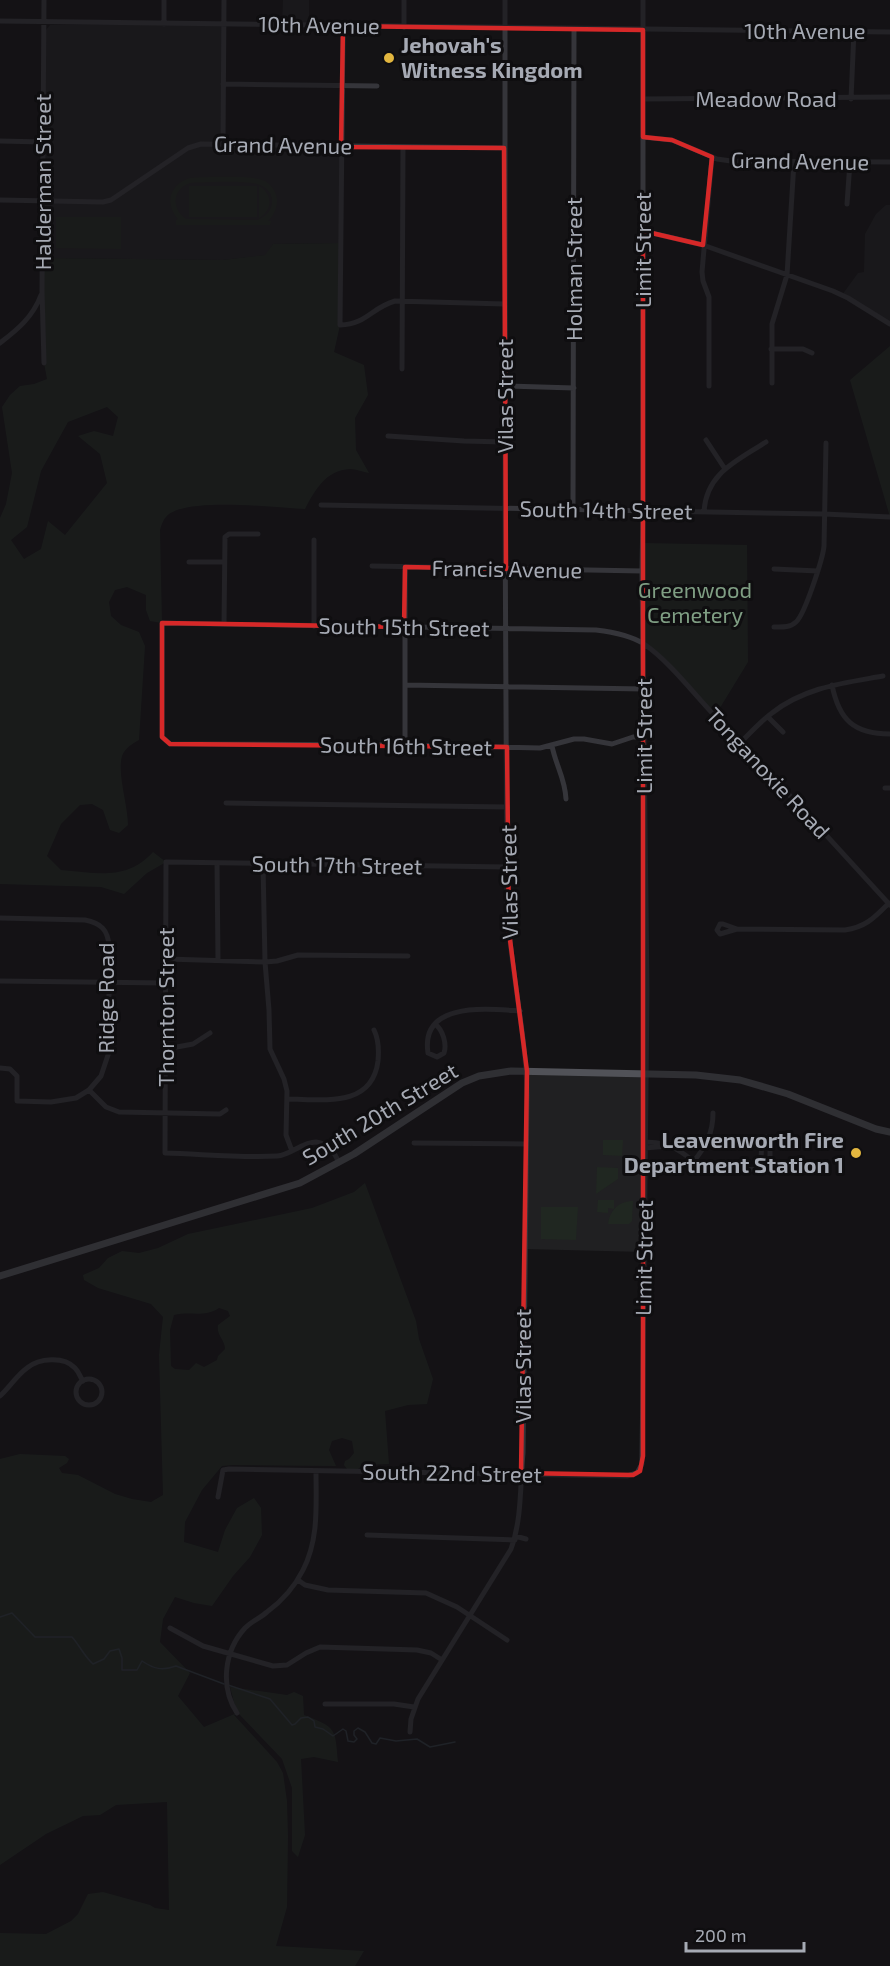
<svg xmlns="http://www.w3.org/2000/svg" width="890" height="1966" viewBox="0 0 890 1966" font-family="'Exo 2',sans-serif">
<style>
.built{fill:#202022}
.green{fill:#202721;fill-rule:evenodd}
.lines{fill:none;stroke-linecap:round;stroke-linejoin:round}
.stream{stroke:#2e353c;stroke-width:1.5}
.minor{stroke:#35353a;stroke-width:5}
.major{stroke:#515258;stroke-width:7}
.marked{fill:none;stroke:#d62828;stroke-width:4.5;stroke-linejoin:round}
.poi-dot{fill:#e2b63f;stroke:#0f0e10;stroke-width:2}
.labels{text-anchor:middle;stroke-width:6;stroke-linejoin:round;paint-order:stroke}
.street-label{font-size:22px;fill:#a6aab4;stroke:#0f0e10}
.poi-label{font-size:22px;font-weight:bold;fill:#a6aab4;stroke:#0f0e10;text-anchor:start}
.park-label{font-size:22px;fill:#7f9e83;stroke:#0f0e10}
</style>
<rect width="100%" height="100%" fill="#141315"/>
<!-- built -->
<path class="built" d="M 283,0 L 309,0 L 309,25 L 282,25 Z
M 224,24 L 223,144 L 341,147 L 341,243 L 273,244 L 266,255 L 223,260 L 43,258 L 46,30 L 50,25 Z
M 886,205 L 890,205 L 890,324 L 842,295 L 858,273 L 864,272 L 865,234 L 876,214 Z
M 527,1071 L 646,1074 L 644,1252 L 524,1249 Z"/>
<!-- green -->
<path class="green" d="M 190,178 C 205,177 254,175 265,181 C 272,185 276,192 277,200 C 277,208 274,215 268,221 L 271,221 L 270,225 L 176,225 L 176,220 L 178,219 C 164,203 170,184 190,178 ZM 190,183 C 203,182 250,180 260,185 C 268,188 273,195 272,203 C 271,212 265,217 257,220 L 186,219 C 171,209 172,189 190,183 Z
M 189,186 L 257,186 L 257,217 L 189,217 Z
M 259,186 C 273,194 273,210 259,218 Z
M 56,217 L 121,217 L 121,249 L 56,248 Z
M 341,243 L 340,325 L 334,352 L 364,365 L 368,395 L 355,418 L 356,450 L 369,473 C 363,472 356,469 350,469 C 326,470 315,490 305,509 C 277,508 183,496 166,517 C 163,520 161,526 160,530 L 162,623 L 150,621 L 146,610 L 146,595 L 127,587 L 115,590 L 109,602 L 111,616 L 121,625 L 139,632 L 145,646 L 139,740 C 132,744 125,748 122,756 C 117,774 128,805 128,825 L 119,833 L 110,830 L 103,810 L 92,804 L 80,805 L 61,824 L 47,856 L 61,870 C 96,873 127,881 153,852 L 166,862 L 147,873 L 124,894 L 101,887 L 0,884 L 0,518 L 6,504 L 12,473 L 2,407 L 10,395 L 20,386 L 34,384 L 47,379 L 44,363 L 43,258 L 223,260 L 265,255 L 273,244 ZM 107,407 L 118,417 L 113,436 L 94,431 L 78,436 L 100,454 L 107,483 L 65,535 L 48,521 L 41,549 L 24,559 L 11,540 L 27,527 L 41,471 L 68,422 Z
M 890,346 L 890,517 L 850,380 Z
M 642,543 L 747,545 L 748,662 L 715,716 L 664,661 L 643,643 Z
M 603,1140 L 623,1140 L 622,1156 L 603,1155 Z
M 597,1167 L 618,1168 L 618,1179 L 596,1194 Z
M 365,1183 L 416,1321 L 419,1339 L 433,1379 L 427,1404 L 408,1405 L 385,1411 L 389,1464 L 363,1465 L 358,1469 L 347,1469 L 344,1465 L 345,1461 L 349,1459 L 354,1453 L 352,1441 L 342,1438 L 332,1441 L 329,1450 L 336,1466 L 233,1465 L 222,1466 L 202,1490 L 185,1522 L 184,1542 L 218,1552 L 225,1530 L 237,1508 L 254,1498 L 261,1508 L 262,1535 L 250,1557 L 233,1576 L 212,1606 L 194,1603 L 175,1597 L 163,1619 L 160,1642 L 190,1673 L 178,1696 L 204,1727 L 237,1713 L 230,1687 L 287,1695 L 294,1692 L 303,1696 L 304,1715 C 337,1728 335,1728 338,1762 L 314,1757 L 301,1759 L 305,1835 L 298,1857 L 292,1851 L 292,1788 L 282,1759 L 238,1713 L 234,1715 L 277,1762 L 283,1773 L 287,1801 L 288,1836 L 287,1907 L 276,1946 L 364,1951 L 355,1966 L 0,1966 L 0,1933 L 46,1934 L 71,1921 L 78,1914 L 88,1894 L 103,1892 L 150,1905 L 155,1908 L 169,1910 L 167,1802 L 116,1805 L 100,1815 L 83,1816 L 46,1834 L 0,1865 L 0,1459 L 20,1454 L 65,1456 L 69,1459 L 67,1463 L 59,1468 L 62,1473 L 78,1475 L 115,1494 L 132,1499 L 151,1502 L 163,1495 L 159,1355 L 163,1317 L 151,1304 L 98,1288 L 84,1280 L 83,1275 L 99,1268 L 108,1258 L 122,1251 L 139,1253 L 158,1248 L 188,1234 L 312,1208 L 354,1192 ZM 219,1308 L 228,1311 L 230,1316 L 218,1325 C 216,1335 225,1340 225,1349 L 218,1356 L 217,1360 L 204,1367 L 196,1363 L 189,1370 L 175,1369 L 171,1366 L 170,1330 L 174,1315 C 191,1311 204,1318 219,1308 Z
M 598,1200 L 614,1200 L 614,1209 L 608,1208 L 608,1213 L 597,1212 Z
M 633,1201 L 632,1221 L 629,1224 L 608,1224 C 610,1210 619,1201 633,1201 Z
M 541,1207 L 578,1207 L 576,1240 L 541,1239 Z"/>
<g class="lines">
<!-- stream -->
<path class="stream" d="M 0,1617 L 12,1613 L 35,1637 L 72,1637 C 80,1646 84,1656 93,1664 L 104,1659 L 110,1651 L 119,1649 L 122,1658 L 122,1670 L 137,1670 L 142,1661 C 154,1669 162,1671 176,1666 L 224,1684
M 228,1685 L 270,1699 L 292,1725 L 295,1724 L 301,1718 L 308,1717 L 314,1721 L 315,1727 L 323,1729 L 333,1736 L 343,1729 L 346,1731 L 348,1741 L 354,1742 L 357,1739 L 354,1735 L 354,1731 L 358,1728 L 365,1732 L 372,1743 L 376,1744 L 380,1738 L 396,1741 L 417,1739 L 430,1747 L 455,1742"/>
<!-- minor -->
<path class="minor" d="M 44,0 L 42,291 L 44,363
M 164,0 L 164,24
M 404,0 L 404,27
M 0,21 L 890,32
M 343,26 L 340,325 C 367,324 371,308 395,301 L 505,304
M 223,84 L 377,86
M 643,99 L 890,97
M 851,99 L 854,31
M 643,137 L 672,140 L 717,159 L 731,161 L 890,162
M 0,141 L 43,142
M 223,145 L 224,0
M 0,200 L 103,202 L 111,200 L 188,148 L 201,144 L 504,148
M 847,204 L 850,162
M 643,231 L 703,245 L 833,291 L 848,298 L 890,324
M 0,343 C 17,330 33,317 41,295
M 771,349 L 803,349 L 812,353
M 402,369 L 403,147
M 772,383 L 772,324 L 787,275 L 794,162
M 505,386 L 574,388
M 709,386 L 709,297 L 703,281 L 702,272 L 712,157
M 388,436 L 464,441 L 505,442
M 706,440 L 725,469
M 321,505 L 824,514 L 890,517
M 573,509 L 574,29
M 704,512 C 706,473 737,461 766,442
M 314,540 L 314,626
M 189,562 L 224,562
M 372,566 L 642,571
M 405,567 L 405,745
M 774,569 L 818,571
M 224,624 L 225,537 L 229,534 L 258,534
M 774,627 C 781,627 790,628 796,622 C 805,614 823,558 824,546 L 826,443
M 405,685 L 644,689
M 832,685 C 839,720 854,734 890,734
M 768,717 L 783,732
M 644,737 L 633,737 L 612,744 L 584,739 L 574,739 L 540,748 L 405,745 L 170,744 L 162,737 L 162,623 L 596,630 C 613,632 630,635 644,644 C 670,662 693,693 715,716 C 775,778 832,842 890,905
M 741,742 C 751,732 761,721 772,713 C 805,687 844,683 883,676
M 552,746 C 556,766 565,778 566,799
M 885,788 L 890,788
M 226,803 L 507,807
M 217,863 L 218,960
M 263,864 L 265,962 L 269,1010 L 270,1049 L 284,1079 L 287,1091 L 286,1135 L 292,1151
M 0,918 L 85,920 C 101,923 108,930 109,946 L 109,1052 L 101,1076 L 89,1090 L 76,1098 L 51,1102 L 17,1101 L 17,1076 L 10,1069 L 0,1068
M 737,929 L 720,934 L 717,930 L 720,924 L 723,924 L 737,929 L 845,930 C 866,927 874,918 889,903
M 167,959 L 265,962 L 277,961 L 298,955 L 408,956
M 0,981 L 167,983
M 435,1024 C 443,1030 447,1044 444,1053 L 437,1057 L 428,1053 C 420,1001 488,1009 520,1011
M 166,1049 L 193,1044 L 210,1033
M 89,1090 L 106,1107 L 119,1112 L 220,1114 L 226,1110
M 287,1099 C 321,1099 372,1109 378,1061 C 379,1050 379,1040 374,1030
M 645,1142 C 658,1142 670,1144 681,1152 C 692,1159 700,1168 713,1171 C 729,1175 753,1166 764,1171 L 770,1168 L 770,1139 L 766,1137 L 762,1139 L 761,1159 L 756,1169
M 414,1143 L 526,1144
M 645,1148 L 668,1146
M 694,1161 C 706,1146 713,1133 713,1113
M 339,1163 C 335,1153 329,1143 316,1142 C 302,1142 291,1155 277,1156 C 241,1158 202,1154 165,1153 L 166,862 L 507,867
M76 1392a13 13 0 1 1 26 0a13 13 0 1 1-26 0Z
M 0,1396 C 10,1387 16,1376 27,1368 C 39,1358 64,1356 75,1368 C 79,1372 80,1377 83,1381
M 218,1497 L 223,1470 L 229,1469 L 627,1476 L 637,1473 L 642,1464 L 647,991 L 642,571 L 643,511 L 643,0
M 367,1535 L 515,1540
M 515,1536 L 526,1539
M 298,1580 L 305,1585 L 328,1590 L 426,1593 L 457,1607 L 507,1640
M 170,1628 L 203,1646 L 273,1666 L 287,1665 L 306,1653 L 320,1647 L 417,1650 L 431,1653 L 442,1660
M 325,1704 L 394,1704 L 414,1707
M 237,1713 C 220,1687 224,1651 245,1628 C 252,1621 260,1618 267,1612 C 282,1601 295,1586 303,1570 C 319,1539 316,1505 316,1471
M 410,1732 L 411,1719 L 418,1699 L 511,1549 C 522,1519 520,1485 523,1453 L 527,1095 C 526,1031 510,969 507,905 L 505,508 L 505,0"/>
<!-- major -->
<path class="major" d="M 0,1276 L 300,1183 L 354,1154 L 462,1083 L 479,1076 L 511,1071 L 696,1075 L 740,1080 L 788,1094 L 876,1129 L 890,1132"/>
</g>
<!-- marked area -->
<path d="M0 0H890V1966H0ZM 343,26 L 643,30 L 643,137 L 672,140 L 712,157 L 703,245 L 643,231 L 643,1456 L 640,1471 L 633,1475 L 521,1473 L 527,1071 L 509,932 L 507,747 L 170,744 L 162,737 L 162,623 L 404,627 L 405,567 L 506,569 L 504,148 L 341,147 Z" fill="#141315" fill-opacity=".55" fill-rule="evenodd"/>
<path class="marked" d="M 343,26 L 643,30 L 643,137 L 672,140 L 712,157 L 703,245 L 643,231 L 643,1456 L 640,1471 L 633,1475 L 521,1473 L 527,1071 L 509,932 L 507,747 L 170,744 L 162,737 L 162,623 L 404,627 L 405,567 L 506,569 L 504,148 L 341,147 Z"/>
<!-- markers -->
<g class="poi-dot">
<circle cx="389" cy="58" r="6"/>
<circle cx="856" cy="1153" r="6"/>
</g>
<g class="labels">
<!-- street labels -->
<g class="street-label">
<text transform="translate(319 25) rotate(1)" y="8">10th Avenue</text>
<text x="805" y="39">10th Avenue</text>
<text x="766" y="107">Meadow Road</text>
<text transform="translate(283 145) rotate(1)" y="8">Grand Avenue</text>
<text transform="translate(800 161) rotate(1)" y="8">Grand Avenue</text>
<text transform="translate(43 182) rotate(-90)" y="8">Halderman Street</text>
<text transform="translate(643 250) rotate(-90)" y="8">Limit Street</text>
<text transform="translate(574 269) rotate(-90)" y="8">Holman Street</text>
<text transform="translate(505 396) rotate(-90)" y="8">Vilas Street</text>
<text transform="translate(606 510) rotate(1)" y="8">South 14th Street</text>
<text transform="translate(507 569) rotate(1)" y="8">Francis Avenue</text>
<text transform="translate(404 627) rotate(1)" y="8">South 15th Street</text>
<text transform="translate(644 736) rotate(-90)" y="8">Limit Street</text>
<text transform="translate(406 746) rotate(1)" y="8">South 16th Street</text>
<text transform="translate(768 773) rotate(47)" y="8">Tonganoxie Road</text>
<text transform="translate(337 865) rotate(1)" y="8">South 17th Street</text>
<text transform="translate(509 882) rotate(-91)" y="8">Vilas Street</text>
<text transform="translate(106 998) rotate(-90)" y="8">Ridge Road</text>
<text transform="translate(166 1007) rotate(-90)" y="8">Thornton Street</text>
<text transform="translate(380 1114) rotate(-31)" y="8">South 20th Street</text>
<text transform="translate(644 1258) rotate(-89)" y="8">Limit Street</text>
<text transform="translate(523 1366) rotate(-90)" y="8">Vilas Street</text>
<text transform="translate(452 1473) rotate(1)" y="8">South 22nd Street</text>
</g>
<!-- poi labels -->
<g class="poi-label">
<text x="401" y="53">Jehovah's<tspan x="401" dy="25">Witness Kingdom</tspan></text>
<text x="844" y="1148" text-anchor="end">Leavenworth Fire<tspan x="844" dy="25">Department Station 1</tspan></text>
</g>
<!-- park labels -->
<g class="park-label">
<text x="695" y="598">Greenwood<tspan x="695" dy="25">Cemetery</tspan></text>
</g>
</g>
<!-- scale -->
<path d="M686 1942v9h118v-9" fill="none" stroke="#a6aab4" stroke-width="3"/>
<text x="695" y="1942" font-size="18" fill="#a6aab4" stroke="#0f0e10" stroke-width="4.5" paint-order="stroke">200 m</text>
</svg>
